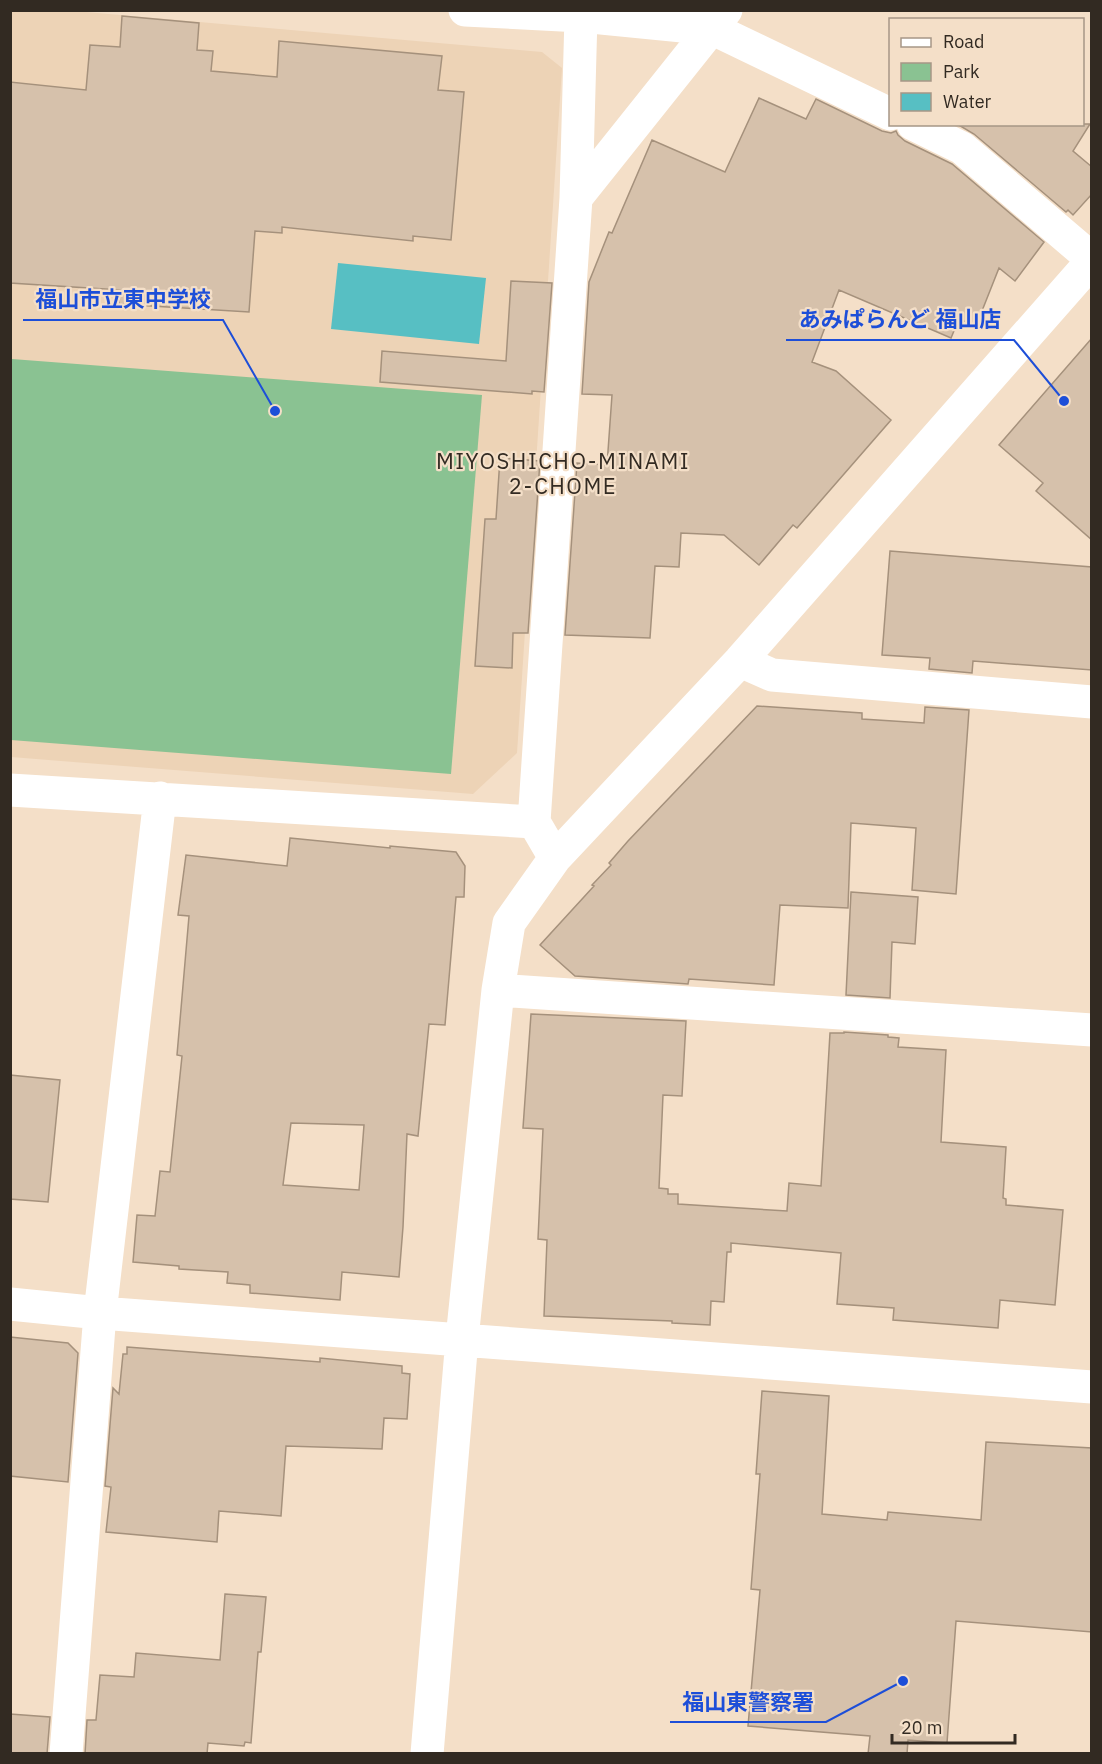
<svg xmlns="http://www.w3.org/2000/svg" width="1102" height="1764" viewBox="0 0 1102 1764" font-family="'IBM Plex Sans','Noto Sans JP',sans-serif">
<style>
.built{fill:#edd3b6}
.green{fill:#8ac292}
.water{fill:#57bfc3}
.building{fill:#d6c1ab;stroke:#a5917c;stroke-width:1.5;fill-rule:evenodd}
.lines{fill:none;stroke-linecap:round;stroke-linejoin:round}
.minor{stroke:#fff;stroke-width:33}
.labels{text-anchor:middle;stroke-width:4.5;stroke-linejoin:round;paint-order:stroke}
.neighbourhood-label{font-size:22px;letter-spacing:1.5px;fill:#322a22;stroke:#f4dfc8}
.leader{fill:none;stroke:#1d4ed8;stroke-width:2}
.callout-dot{fill:#1d4ed8;stroke:#f4dfc8;stroke-width:2}
.callout-label{font-size:22px;text-anchor:middle;font-weight:bold;fill:#1d4ed8;stroke:#f4dfc8;stroke-width:4.5;stroke-linejoin:round;paint-order:stroke}
</style>
<rect width="100%" height="100%" fill="#f4dfc8"/>
<!-- built -->
<path class="built" d="M 10,11 L 75,11 L 542,52 L 562,68 L 517,753 L 473,794 L 11,757 Z"/>
<!-- green -->
<path class="green" d="M 12,359 L 482,395 L 451,774 L 11,740 L 10,384 Z"/>
<!-- water -->
<path class="water" d="M 338,263 L 486,278 L 479,344 L 331,329 Z"/>
<!-- building -->
<path class="building" d="M 122,16 L 199,23 L 197,50 L 213,51 L 211,71 L 277,77 L 279,41 L 442,56 L 438,90 L 464,92 L 451,240 L 413,236 L 413,241 L 282,227 L 282,233 L 255,231 L 249,312 L 119,304 L 120,290 L 10,283 L 10,82 L 86,90 L 90,45 L 120,47 Z
M 759,98 L 806,119 L 816,99 L 882,131 L 891,133 L 896,131 L 898,135 L 905,141 L 952,164 L 1044,242 L 1015,281 L 999,268 L 976,326 L 959,319 L 951,338 L 839,290 L 812,362 L 836,371 L 891,420 L 797,528 L 793,525 L 759,565 L 724,535 L 681,533 L 679,567 L 655,566 L 650,638 L 565,635 L 577,463 L 607,465 L 612,395 L 582,394 L 589,282 L 609,232 L 612,233 L 652,140 L 725,172 Z
M 957,124 L 1090,124 L 1073,151 L 1092,167 L 1092,194 L 1073,215 L 1068,210 L 1066,212 L 974,134 Z
M 511,281 L 552,283 L 544,392 L 532,391 L 532,394 L 380,382 L 382,351 L 506,361 Z
M 1092,338 L 1092,540 L 1036,491 L 1043,483 L 999,445 Z
M 500,458 L 540,461 L 528,633 L 513,633 L 512,668 L 475,666 L 485,519 L 496,519 Z
M 890,551 L 1092,567 L 1092,670 L 973,661 L 972,673 L 929,669 L 930,658 L 882,655 Z
M 757,706 L 862,713 L 862,719 L 924,723 L 925,707 L 969,710 L 956,894 L 912,890 L 916,828 L 851,823 L 848,908 L 780,905 L 774,985 L 689,979 L 688,984 L 575,976 L 540,945 L 594,886 L 592,885 L 611,865 L 609,863 L 628,841 Z
M 290,838 L 390,848 L 390,846 L 456,852 L 465,866 L 464,897 L 456,897 L 445,1025 L 429,1024 L 418,1136 L 407,1134 L 403,1227 L 399,1277 L 342,1272 L 340,1300 L 250,1293 L 250,1285 L 227,1283 L 228,1272 L 179,1269 L 179,1266 L 133,1262 L 137,1215 L 155,1216 L 160,1171 L 170,1172 L 182,1056 L 177,1055 L 189,916 L 178,915 L 186,855 L 287,866 ZM 291,1123 L 364,1125 L 359,1190 L 283,1185 Z
M 851,892 L 918,897 L 915,944 L 892,942 L 890,998 L 846,995 Z
M 531,1014 L 686,1021 L 682,1096 L 663,1095 L 659,1188 L 668,1189 L 668,1194 L 678,1194 L 678,1204 L 787,1211 L 789,1183 L 821,1186 L 830,1033 L 844,1033 L 844,1032 L 888,1035 L 888,1037 L 899,1038 L 898,1047 L 946,1050 L 941,1142 L 1006,1147 L 1003,1198 L 1006,1199 L 1006,1205 L 1063,1210 L 1055,1305 L 1000,1300 L 998,1328 L 893,1320 L 894,1308 L 837,1304 L 841,1253 L 731,1243 L 731,1252 L 727,1252 L 724,1302 L 711,1301 L 710,1325 L 672,1323 L 672,1321 L 544,1316 L 547,1240 L 538,1239 L 543,1129 L 523,1128 Z
M 10,1075 L 60,1080 L 48,1202 L 10,1199 Z
M 10,1337 L 68,1343 L 78,1353 L 68,1482 L 10,1476 Z
M 127,1347 L 320,1362 L 320,1358 L 402,1366 L 402,1373 L 410,1374 L 407,1419 L 384,1418 L 382,1449 L 286,1446 L 281,1516 L 219,1511 L 217,1542 L 106,1532 L 111,1487 L 105,1486 L 113,1388 L 119,1394 L 123,1354 L 127,1354 Z
M 762,1391 L 829,1396 L 822,1514 L 887,1520 L 888,1512 L 981,1520 L 986,1442 L 1092,1448 L 1092,1632 L 956,1621 L 947,1743 L 908,1740 L 907,1754 L 868,1754 L 870,1736 L 748,1726 L 760,1590 L 751,1589 L 760,1474 L 756,1474 Z
M 225,1594 L 266,1597 L 261,1652 L 258,1652 L 251,1743 L 245,1742 L 244,1746 L 208,1743 L 207,1754 L 85,1754 L 87,1720 L 96,1720 L 100,1675 L 134,1677 L 136,1653 L 220,1660 Z
M 10,1714 L 50,1717 L 47,1754 L 10,1754 Z"/>
<g class="lines">
<!-- minor -->
<path class="minor" d="M 465,10 L 581,16 L 713,29 L 890,114
M 913,124 L 962,148 L 1092,259
M 576,198 L 581,16
M 740,661 L 772,675 L 1092,702
M 10,790 L 534,822
M 555,858 L 534,822 L 576,198 L 726,10
M 498,990 L 1092,1030
M 10,1304 L 100,1313 L 1092,1387
M 66,1754 L 100,1313 L 160,798
M 427,1754 L 462,1339 L 498,990 L 509,923 L 555,858 L 740,661 L 1092,261"/>
</g>
<g class="labels">
<!-- neighbourhood labels -->
<g class="neighbourhood-label">
<text x="563" y="469">MIYOSHICHO-MINAMI<tspan x="563" dy="25">2-CHOME</tspan></text>
</g>
</g>
<!-- callouts -->
<path class="leader" d="M275 411L223 320H23M1064 401L1014 340H786M903 1681L826 1722H670"/>
<g class="callout-dot">
<circle cx="275" cy="411" r="6"/>
<circle cx="1064" cy="401" r="6"/>
<circle cx="903" cy="1681" r="6"/>
</g>
<g class="callout-label">
<text x="123" y="307">福山市立東中学校</text>
<text x="900" y="327">あみぱらんど 福山店</text>
<text x="748" y="1710">福山東警察署</text>
</g>
<!-- border -->
<rect width="1102" height="1764" fill="none" stroke="#322a22" stroke-width="24"/>
<!-- legend -->
<rect x="889" y="18" width="195" height="108" fill="#f4dfc8" stroke="#a69786" stroke-width="1.5"/>
<rect x="901" y="38" width="30" height="9" fill="#ffffff" stroke="#a69786" stroke-width="1.5"/>
<text x="943" y="48" font-size="18" fill="#322a22">Road</text>
<rect x="901" y="63" width="30" height="18" fill="#8ac292" stroke="#a69786" stroke-width="1.5"/>
<text x="943" y="78" font-size="18" fill="#322a22">Park</text>
<rect x="901" y="93" width="30" height="18" fill="#57bfc3" stroke="#a69786" stroke-width="1.5"/>
<text x="943" y="108" font-size="18" fill="#322a22">Water</text>
<!-- scale -->
<path d="M892 1734v9h123v-9" fill="none" stroke="#322a22" stroke-width="3"/>
<text x="901" y="1734" font-size="18" fill="#322a22" stroke="#f4dfc8" stroke-width="4.5" paint-order="stroke">20 m</text>
</svg>
